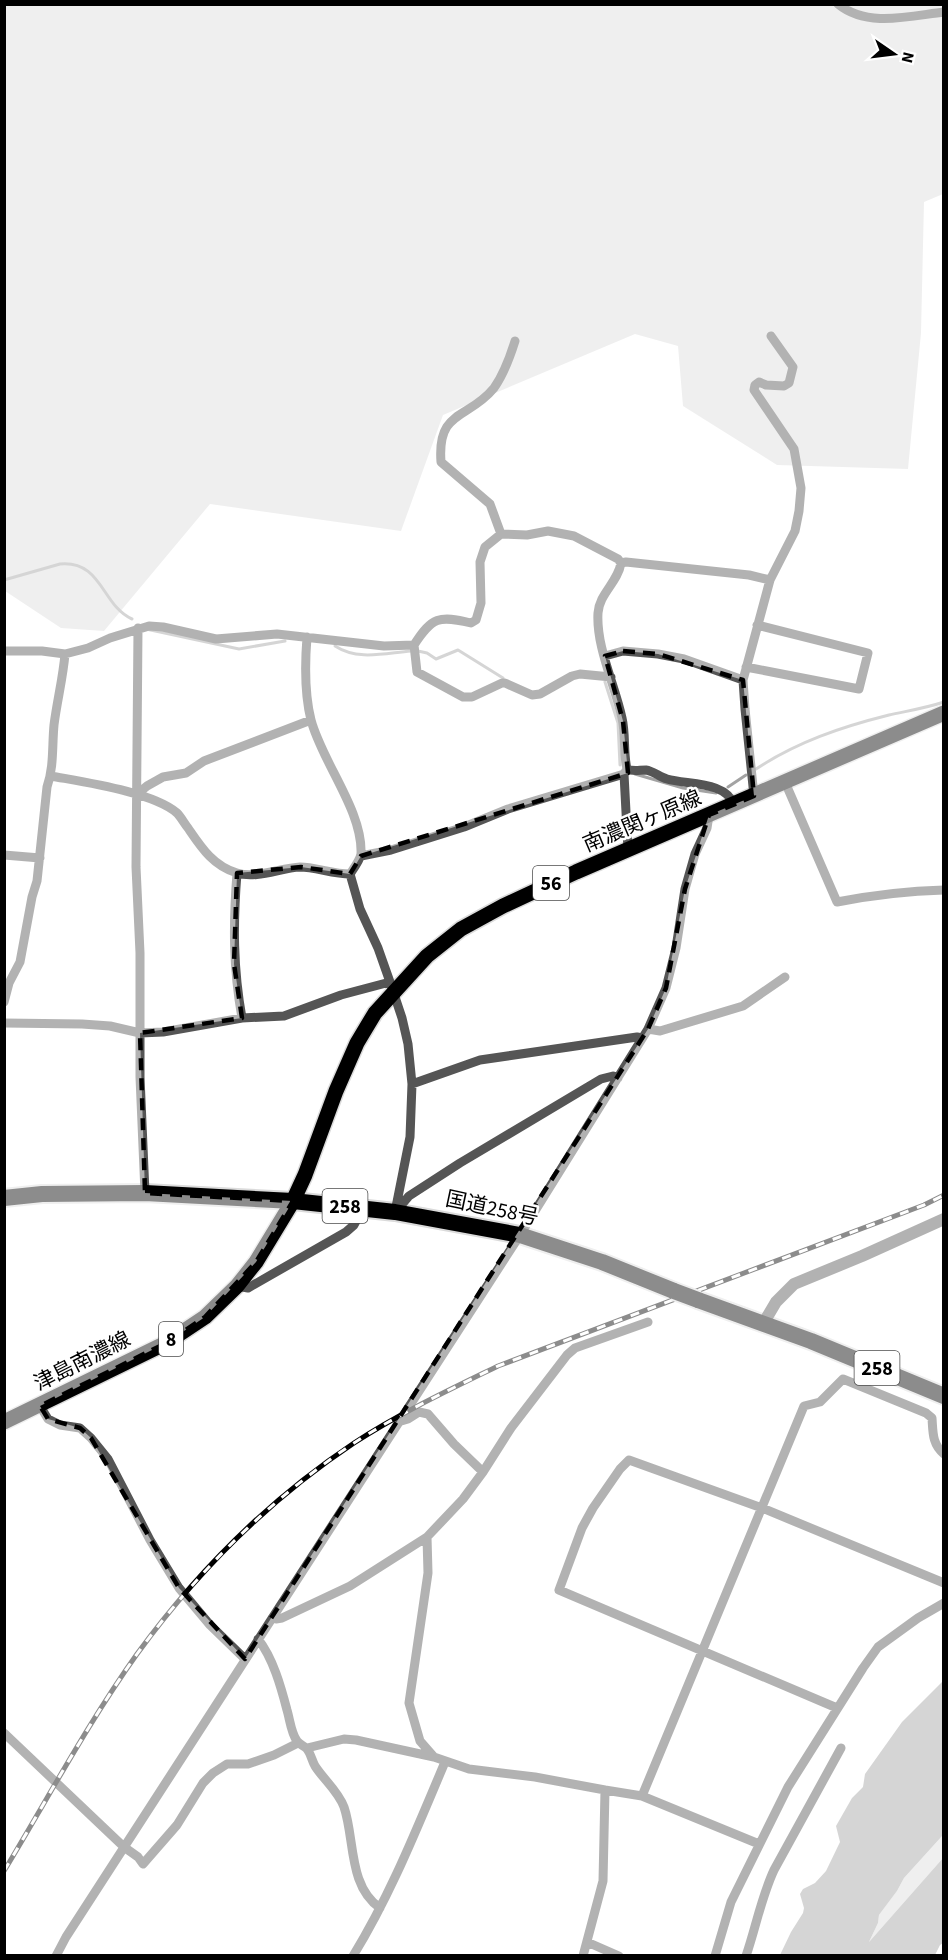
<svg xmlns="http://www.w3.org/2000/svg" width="948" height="1960" viewBox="0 0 948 1960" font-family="'Source Sans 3','Noto Sans JP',sans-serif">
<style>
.green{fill:#dcdcdc}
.water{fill:#a3a3a3}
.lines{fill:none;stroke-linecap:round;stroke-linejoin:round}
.stream{stroke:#a3a3a3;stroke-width:3}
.primary-casing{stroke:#dbdbdb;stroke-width:18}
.trunk-casing{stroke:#dbdbdb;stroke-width:20}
.minor{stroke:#555;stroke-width:9}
.tertiary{stroke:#555;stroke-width:12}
.primary{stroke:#000;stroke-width:15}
.trunk{stroke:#000;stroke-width:16}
.rail-casing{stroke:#000;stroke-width:5}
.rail{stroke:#fff;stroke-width:3;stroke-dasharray:9;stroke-linecap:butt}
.trunk-bridge-casing{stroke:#dbdbdb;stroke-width:20;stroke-linecap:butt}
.trunk-bridge{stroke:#000;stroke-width:16}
.marked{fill:none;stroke:#000;stroke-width:4.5;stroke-dasharray:12 8;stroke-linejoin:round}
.labels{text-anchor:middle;stroke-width:5;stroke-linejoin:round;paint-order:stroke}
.shield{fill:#fff;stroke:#4c4c4c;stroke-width:1.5}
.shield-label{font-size:20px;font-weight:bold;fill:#000}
.street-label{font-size:21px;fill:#000;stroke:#fff}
</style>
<rect width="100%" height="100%" fill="#fff"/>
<!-- green -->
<path class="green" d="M 4,5 L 943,5 L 943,194 L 924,202 L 921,333 L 908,469 L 777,465 L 683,406 L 678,346 L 635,334 L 443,415 L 401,531 L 210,504 L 104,631 L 61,628 L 5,591 Z
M 943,1835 L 943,1858 L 869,1942 L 878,1923 L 879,1915 L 897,1891 L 904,1878 Z"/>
<!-- water -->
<path class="water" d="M 943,1681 L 943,1835 L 904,1878 L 897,1891 L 879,1915 L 878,1923 L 869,1942 L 943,1858 L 943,1943 L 940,1945 L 935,1955 L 780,1955 L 791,1932 L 803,1913 L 804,1908 L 800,1894 L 803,1889 L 815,1883 L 826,1871 L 840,1842 L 836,1826 L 852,1798 L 863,1787 L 865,1774 L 902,1722 Z"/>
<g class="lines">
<!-- stream -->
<path class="stream" d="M 4,580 L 60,564 C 102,560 102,606 132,619
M 146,629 L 239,649 L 285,641
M 335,646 C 358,661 385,653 411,651
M 418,651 L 427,653 L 436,659 L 458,650 L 503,678
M 605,682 L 618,723 L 620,765
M 756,769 C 797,742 841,727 889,715 C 907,711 926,708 944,702
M 635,774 L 683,788 L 716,793
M 728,787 L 746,775"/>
<!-- primary casing -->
<g class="primary-casing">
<path id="primary" d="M 4,1422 L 166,1343 L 205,1317 L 237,1286 L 256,1262 L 293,1201 L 305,1175 L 336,1091 L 357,1043 L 375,1013 L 427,956 L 461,929 L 503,906 L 576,872 L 944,713"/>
</g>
<!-- trunk casing -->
<g class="trunk-casing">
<path id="trunk" d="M 4,1198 L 42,1194 L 145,1193 L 293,1201 L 395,1212 L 520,1235 L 602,1262 L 674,1291
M 698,1300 L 811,1341 L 944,1396"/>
</g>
<!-- minor -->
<path class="minor" d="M 838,4 C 867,28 910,16 944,12
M 501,534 L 490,504 L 441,462 C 437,409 468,420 494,388 C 504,374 510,357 515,341
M 621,563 C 618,582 599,594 598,613 C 596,647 615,685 622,718 C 626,735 623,752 627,769
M 621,563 L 626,562 L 749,575 L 770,580
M 138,628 L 136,867 L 140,953 L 140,1077 L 145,1193
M 414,645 L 417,672 L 463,697 L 472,697 L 502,683 L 505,683 L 532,695 L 540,694 L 572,676 L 580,674 L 611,677
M 4,651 L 42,651 L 65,654 L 88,648 L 110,638 L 149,626 L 163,627 L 216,639 L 277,634 L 384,646 L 414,645 C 432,617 439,615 471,623 L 476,620 L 481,603 L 480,562 L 485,547 L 501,534 L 527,535 L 548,531 L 574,536 L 618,559 L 621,563
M 605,656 L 623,651 L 658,654 L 684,659 L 743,680
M 746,667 L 859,689 L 868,653 L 757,625
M 627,769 C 633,772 639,770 646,770 C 653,771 660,777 667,779 C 688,785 726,781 734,805
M 624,774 L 628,850
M 51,776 C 83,782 153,792 177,813 C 181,817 184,823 188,828 C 201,847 213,866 237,873 C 257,879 280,868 300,867 C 315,867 333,874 350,874 C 354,868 360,860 361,854 C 363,811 322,762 311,720 C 305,696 305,662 307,637
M 785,782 L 837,902 C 873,895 907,891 944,890
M 136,795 L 147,786 L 163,777 L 186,773 L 204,761 L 311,720
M 754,796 L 745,709 L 743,680 L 770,580 L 795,531 L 799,511 L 801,488 L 794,449 L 754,390 L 755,385 L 759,382 L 766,385 L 784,386 L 789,383 L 793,367 L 771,336
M 4,855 L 40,858
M 361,856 L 391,850 L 464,827 L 508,809 L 624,774 L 627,769
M 237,873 C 233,924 233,968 242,1018
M 350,874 L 360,909 L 378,948 L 390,982 L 402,1018 L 408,1044 L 412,1084 L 410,1137 L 395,1212
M 4,1002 L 9,983 L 20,962 L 32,897 L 37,881 L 47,787 C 54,767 52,746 54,725 C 57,701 63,678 65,654
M 4,1023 L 82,1024 L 110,1026 L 140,1033 L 163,1032 L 242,1018 L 284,1016 L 341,995 L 390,982
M 648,1029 L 660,1031 L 743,1006 L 785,977
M 412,1084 L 480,1060 L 637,1037 L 642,1038
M 397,1210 L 409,1196 L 460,1163 L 601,1079 L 613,1076 L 618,1078
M 237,1286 L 248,1288 L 346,1232 L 354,1225 L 363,1208
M 40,1406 L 48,1419 L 60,1425 L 80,1428 L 91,1438 L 108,1459 L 150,1540 L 179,1588 L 210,1625 L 245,1659
M 398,1422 L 408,1419 L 419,1412 L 428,1414 L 454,1444 L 483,1472
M 427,1537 L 428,1573 L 409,1703 L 420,1741 L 434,1757
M 272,1618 L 276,1619 L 282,1618 L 350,1586 L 427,1537 L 463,1499 L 483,1472 L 511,1428 L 567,1355 L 575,1348 L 648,1322
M 258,1639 C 273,1658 281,1687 287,1710 C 290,1720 291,1733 297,1741 C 300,1745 305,1746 307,1749 C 311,1754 312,1761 315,1766 C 324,1780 338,1791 344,1807 C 355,1839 348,1886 380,1908
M 837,1708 L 559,1590 L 582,1528 L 593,1508 L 620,1469 L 629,1460 L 762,1508 L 944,1583
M 4,1733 L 124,1847 L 138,1857 L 143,1864 L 177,1825 L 203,1783 L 213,1773 L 227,1764 L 248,1764 L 274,1755 L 298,1743
M 307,1748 L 344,1739 L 356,1740 L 434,1757 L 469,1769 L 535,1777 L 605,1790
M 642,1796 L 804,1406 L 820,1402 L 843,1379 L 926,1413 L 932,1418 C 933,1432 932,1444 944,1454
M 587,1942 L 619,1956
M 56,1956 L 66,1937 L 520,1235 L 648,1029 L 666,988 L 676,948 L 685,889 L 695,854 L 707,828 L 709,815
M 353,1956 C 391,1894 417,1828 445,1762
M 583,1956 L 603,1881 L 605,1790 L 642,1796 L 759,1844
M 715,1956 L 731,1902 L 788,1787 L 863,1668 L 878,1647 L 918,1618 L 944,1603
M 746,1956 C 756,1927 761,1898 774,1870 L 841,1748"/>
<!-- tertiary -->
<path class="tertiary" d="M 763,1324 L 776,1302 L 794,1284 L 862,1256 L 944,1219"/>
<!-- primary -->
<use href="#primary" class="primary"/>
<!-- trunk -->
<use href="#trunk" class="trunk"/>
<!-- rail casing -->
<g class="rail-casing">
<path id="rail" d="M 4,1871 C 48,1798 88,1723 137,1654 C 196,1573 270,1499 354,1443 C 400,1413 449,1390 498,1366 L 924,1205 L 944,1195"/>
</g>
<!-- rail -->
<use href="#rail" class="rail"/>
<!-- trunk-bridge casing -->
<g class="trunk-bridge-casing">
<path id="trunk-bridge" d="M 674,1291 L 698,1300"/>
</g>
<!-- trunk-bridge -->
<use href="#trunk-bridge" class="trunk-bridge"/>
</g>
<!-- marked area -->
<path d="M0 0H948V1960H0ZM 623,651 L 658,654 L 743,680 L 754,796 L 709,815 L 685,889 L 666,988 L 648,1029 L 245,1659 L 179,1588 L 91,1438 L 80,1428 L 48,1419 L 40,1406 L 166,1343 L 205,1317 L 256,1262 L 293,1201 L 145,1193 L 140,1033 L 242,1018 L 234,964 L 237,873 L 301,867 L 350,874 L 361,856 L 628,773 L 623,721 L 605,656 Z" fill="#fff" fill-opacity=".55" fill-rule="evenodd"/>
<path class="marked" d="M 623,651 L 658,654 L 743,680 L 754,796 L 709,815 L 685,889 L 666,988 L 648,1029 L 245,1659 L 179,1588 L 91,1438 L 80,1428 L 48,1419 L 40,1406 L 166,1343 L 205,1317 L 256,1262 L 293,1201 L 145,1193 L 140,1033 L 242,1018 L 234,964 L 237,873 L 301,867 L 350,874 L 361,856 L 628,773 L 623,721 L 605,656 Z"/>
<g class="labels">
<!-- shield labels -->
<g class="shield">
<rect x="533" y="866" width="36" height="34" rx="4.5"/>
<rect x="322.5" y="1189" width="45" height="34" rx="4.5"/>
<rect x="159" y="1322" width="24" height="34" rx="4.5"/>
<rect x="854.5" y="1351" width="45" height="34" rx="4.5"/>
</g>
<g class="shield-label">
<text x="551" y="890">56</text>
<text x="345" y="1213">258</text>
<text x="171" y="1346">8</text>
<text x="877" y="1375">258</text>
</g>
<!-- street labels -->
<g class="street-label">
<text transform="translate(642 821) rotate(-23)" y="7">南濃関ヶ原線</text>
<text transform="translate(492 1208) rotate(12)" y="7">国道258号</text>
<text transform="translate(82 1361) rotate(-27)" y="7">津島南濃線</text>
</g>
</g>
<!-- border -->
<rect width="948" height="1960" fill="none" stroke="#000000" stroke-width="12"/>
<!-- north arrow -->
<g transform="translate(894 54) rotate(104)" stroke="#ffffff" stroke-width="4.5" paint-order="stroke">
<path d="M0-4.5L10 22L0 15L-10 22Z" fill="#000000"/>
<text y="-9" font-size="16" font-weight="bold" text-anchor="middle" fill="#000000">N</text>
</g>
</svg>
